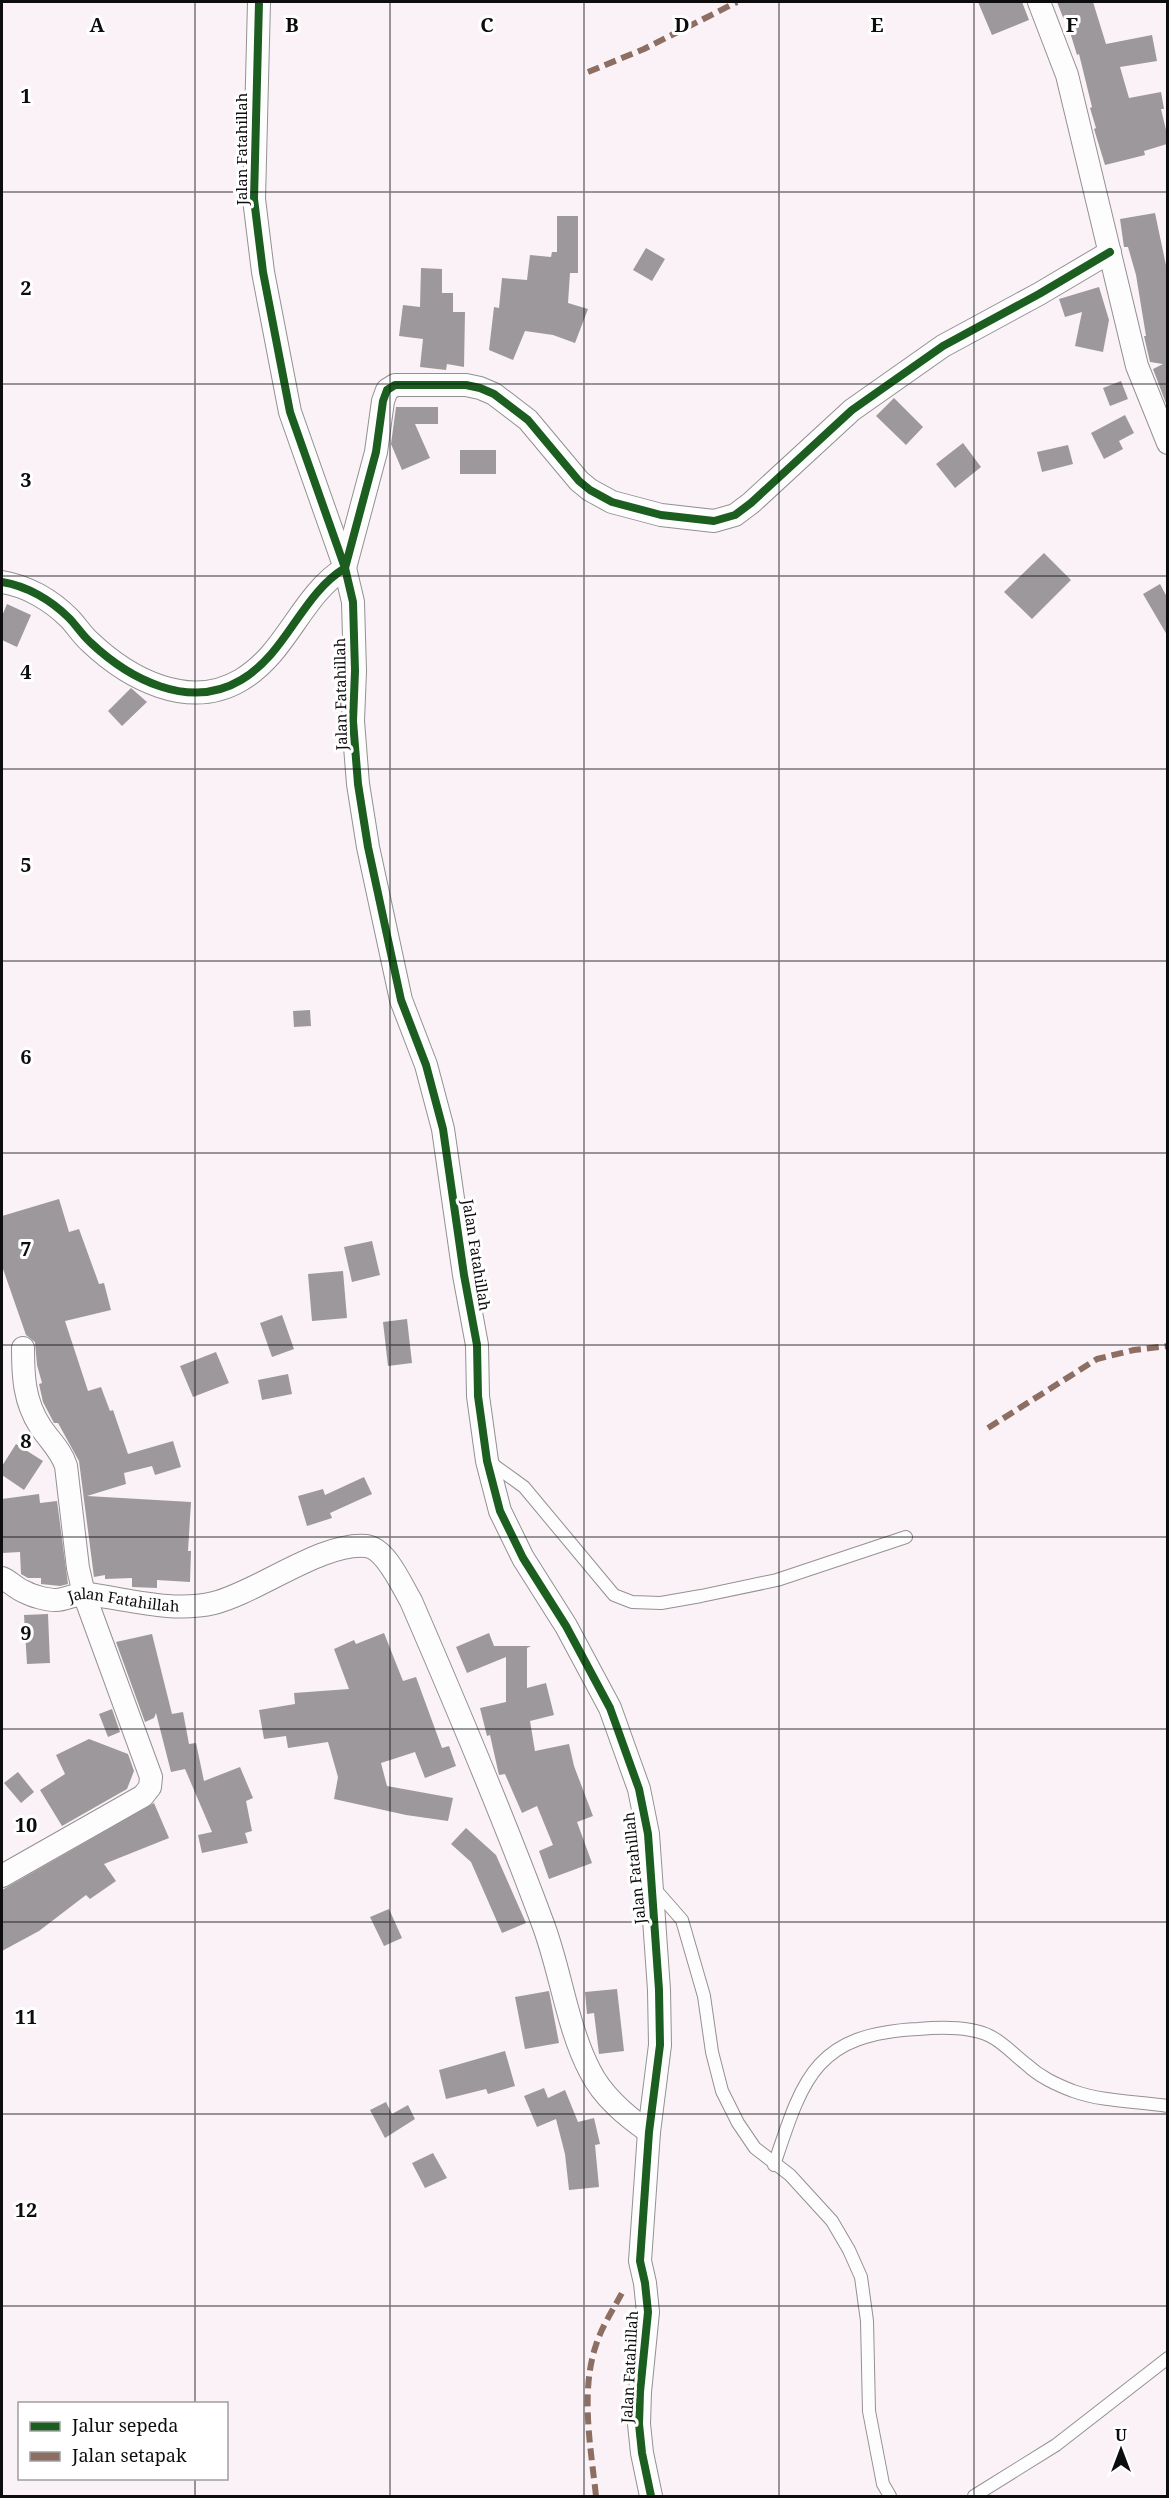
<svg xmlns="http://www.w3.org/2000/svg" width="1169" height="2498" viewBox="0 0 1169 2498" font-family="'Noto Serif',serif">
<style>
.building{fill:#9d989b}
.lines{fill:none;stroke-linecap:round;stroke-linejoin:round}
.service-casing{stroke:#949092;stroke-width:14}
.minor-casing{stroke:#949092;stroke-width:24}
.service{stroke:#fefdfe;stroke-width:12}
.minor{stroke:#fefdfe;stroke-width:22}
.quiet{stroke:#8d6e63;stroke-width:6;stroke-dasharray:12 6;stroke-linecap:butt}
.cycleway-casing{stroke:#fff;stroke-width:11}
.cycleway{stroke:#1b5e20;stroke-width:8}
.grid{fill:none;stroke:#0d0d0d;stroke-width:1.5;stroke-opacity:0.55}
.labels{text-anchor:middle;stroke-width:6;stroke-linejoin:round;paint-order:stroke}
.street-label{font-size:15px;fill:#0d0d0d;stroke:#fff}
.grid-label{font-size:20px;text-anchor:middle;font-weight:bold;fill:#0d0d0d;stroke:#fff;stroke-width:6;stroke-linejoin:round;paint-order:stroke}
</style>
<rect width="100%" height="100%" fill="#faf2f6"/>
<!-- building -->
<path class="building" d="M 978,2 L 1022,2 L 1029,20 L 992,35 Z
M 1057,2 L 1093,2 L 1106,44 L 1152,35 L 1157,61 L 1120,67 L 1129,98 L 1161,92 L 1164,109 L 1161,109 L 1167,134 L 1167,144 L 1144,151 L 1145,155 L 1105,165 L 1094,129 L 1096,128 L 1090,108 L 1092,107 L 1079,54 L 1077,55 L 1066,19 L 1064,20 Z
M 1155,213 L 1167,270 L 1167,406 L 1153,369 L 1163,364 L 1150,362 L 1144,336 L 1146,336 L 1136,275 L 1128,247 L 1124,247 L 1120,219 Z
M 557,216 L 578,216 L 578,273 L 570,273 L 568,303 L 588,309 L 575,343 L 553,335 L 525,331 L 513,360 L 489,350 L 494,307 L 499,308 L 502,278 L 527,280 L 530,255 L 551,257 L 552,252 L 557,252 Z
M 646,248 L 665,259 L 652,281 L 633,270 Z
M 421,268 L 442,269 L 442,293 L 453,293 L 453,312 L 465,312 L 464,367 L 447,364 L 446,370 L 420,367 L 423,339 L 399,336 L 403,305 L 420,307 Z
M 1099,287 L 1109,320 L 1103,352 L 1075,346 L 1082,312 L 1065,317 L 1059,299 Z
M 1121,381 L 1128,399 L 1110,406 L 1103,388 Z
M 894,398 L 923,427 L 906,445 L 876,416 Z
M 396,407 L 438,407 L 438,424 L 415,424 L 430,458 L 402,470 L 391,444 Z
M 1125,415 L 1134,433 L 1119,441 L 1123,449 L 1104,459 L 1091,433 Z
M 963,443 L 981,467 L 955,488 L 936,464 Z
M 1068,445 L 1073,464 L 1042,472 L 1037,452 Z
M 460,450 L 496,450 L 496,474 L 460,474 Z
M 1044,553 L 1071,580 L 1032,619 L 1004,592 Z
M 1160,584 L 1167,597 L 1167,635 L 1143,594 Z
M 7,604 L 31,615 L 17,647 L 2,640 L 2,616 Z
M 131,688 L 147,702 L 122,726 L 108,711 Z
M 310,1010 L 311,1026 L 294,1027 L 293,1011 Z
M 59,1199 L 69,1232 L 79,1229 L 99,1284 L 104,1283 L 111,1310 L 65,1321 L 88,1391 L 101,1387 L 110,1411 L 113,1410 L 128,1454 L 173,1441 L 181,1467 L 155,1475 L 152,1466 L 124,1473 L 126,1484 L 87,1496 L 191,1502 L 188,1551 L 191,1551 L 190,1582 L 157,1580 L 157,1588 L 132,1587 L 132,1578 L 105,1579 L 105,1575 L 94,1577 L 79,1461 L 58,1423 L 54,1423 L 43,1402 L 39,1384 L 42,1383 L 37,1365 L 35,1342 L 26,1335 L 2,1266 L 2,1216 Z
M 372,1241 L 380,1275 L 352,1282 L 344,1247 Z
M 343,1271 L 347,1318 L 312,1321 L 308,1274 Z
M 282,1315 L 294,1349 L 272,1357 L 260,1323 Z
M 407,1319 L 412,1363 L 388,1366 L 383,1322 Z
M 216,1352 L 229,1383 L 193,1397 L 180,1366 Z
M 288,1374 L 292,1394 L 262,1400 L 258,1380 Z
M 16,1444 L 43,1461 L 24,1490 L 2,1475 L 2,1466 Z
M 364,1477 L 372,1494 L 330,1513 L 332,1518 L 307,1526 L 298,1496 L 323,1489 L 325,1495 Z
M 39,1494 L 40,1503 L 57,1501 L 68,1584 L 60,1586 L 41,1584 L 41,1578 L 28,1578 L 21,1574 L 20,1552 L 2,1553 L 2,1499 Z
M 48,1614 L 50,1663 L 27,1664 L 24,1615 Z
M 384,1633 L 403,1681 L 416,1677 L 442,1748 L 449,1746 L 456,1766 L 425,1778 L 415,1752 L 381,1763 L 387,1786 L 453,1798 L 448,1821 L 406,1815 L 334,1799 L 338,1777 L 328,1742 L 288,1748 L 286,1736 L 264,1739 L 259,1710 L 295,1704 L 294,1693 L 349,1689 L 334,1649 L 354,1640 L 356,1644 Z
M 489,1633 L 494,1646 L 531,1646 L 527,1648 L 527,1688 L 546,1683 L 554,1715 L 530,1721 L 535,1751 L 569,1744 L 574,1766 L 593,1816 L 577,1822 L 592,1863 L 549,1879 L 539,1851 L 553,1845 L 537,1806 L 522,1813 L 505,1774 L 499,1775 L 490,1735 L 487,1736 L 480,1708 L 506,1702 L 506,1657 L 467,1673 L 456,1647 Z
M 152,1634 L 172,1714 L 183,1712 L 189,1744 L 196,1743 L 204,1781 L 240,1767 L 253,1798 L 246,1801 L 252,1831 L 245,1833 L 248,1843 L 202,1853 L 198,1835 L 212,1832 L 185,1769 L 171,1772 L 156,1713 L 154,1718 L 145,1722 L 116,1642 Z
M 112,1709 L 120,1732 L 108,1737 L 99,1714 Z
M 89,1739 L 128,1754 L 134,1771 L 127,1789 L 62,1826 L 40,1790 L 65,1774 L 56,1755 Z
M 18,1772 L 34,1792 L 21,1803 L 4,1783 Z
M 154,1803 L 169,1838 L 104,1864 L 116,1881 L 90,1899 L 86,1895 L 39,1931 L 2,1951 L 2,1890 Z
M 466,1828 L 496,1855 L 526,1923 L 502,1933 L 471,1862 L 451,1844 Z
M 389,1909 L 402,1938 L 384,1946 L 370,1917 Z
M 617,1989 L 624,2051 L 599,2054 L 594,2013 L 587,2014 L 585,1992 Z
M 549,1991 L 559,2043 L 525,2049 L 515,1997 Z
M 505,2051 L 515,2086 L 488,2094 L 486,2089 L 446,2099 L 439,2070 Z
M 544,2088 L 548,2098 L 565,2090 L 578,2122 L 594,2118 L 600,2144 L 595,2145 L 599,2187 L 569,2190 L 565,2154 L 556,2119 L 537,2127 L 524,2096 Z
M 386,2102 L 392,2114 L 408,2105 L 415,2119 L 385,2138 L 370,2110 Z
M 433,2153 L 447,2178 L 425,2188 L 412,2163 Z"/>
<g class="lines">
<!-- service casing -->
<g class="service-casing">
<path id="service" d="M 488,1461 L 524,1487 L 614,1595 L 632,1602 L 661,1603 L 701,1596 L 777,1580 L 906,1537
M 654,1888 L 682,1920 L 704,1996 L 712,2052 L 722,2091 L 738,2123 L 755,2148 L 790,2175 L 832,2221 L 849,2250 L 861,2277 L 867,2321 L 869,2411 L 883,2484 L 890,2496
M 774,2165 C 803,2078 815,2034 918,2029 C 940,2027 970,2026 990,2036 C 1004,2043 1014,2055 1026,2064 C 1040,2077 1055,2084 1073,2091 C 1104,2102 1136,2101 1168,2106
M 974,2496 L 1056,2445 L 1168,2358"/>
</g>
<!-- minor casing -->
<g class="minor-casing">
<g id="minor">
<path d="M 259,2 L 254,199 L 263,272 L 290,412 L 345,568 L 353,602 L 355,671 L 353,721 L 358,784 L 368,847 L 401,1000 L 426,1065 L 443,1129 L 464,1275 L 477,1345 L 478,1396 L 487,1461 L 500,1511 L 523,1558 L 566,1626 L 610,1708 L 639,1789 L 648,1834 L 659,1990 L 660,2045 L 649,2132 L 640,2261 L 645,2283 L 648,2312 L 640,2392 L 639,2424 L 642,2453 L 651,2496"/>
<path d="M 1039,2 L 1067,75 L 1137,366 L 1168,443"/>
<path d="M 2,582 C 27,586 51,600 69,618 C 76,625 82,635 90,642 C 129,679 189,711 241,680 C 287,653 301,595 345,568 L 376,452 L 383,401 L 387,390 L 395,385 L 466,385 L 480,388 L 494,394 L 528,420 L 579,481 L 590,490 L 612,502 L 661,515 L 714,521 L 735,515 L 751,503 L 852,410 L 943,346 L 1039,294 L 1110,252"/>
<path id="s1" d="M 2,1578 C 10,1581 16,1589 25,1592 C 32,1596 47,1600 56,1600 C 66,1600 76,1593 87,1594 C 128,1599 172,1613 214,1603 C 258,1592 322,1542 366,1546 C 386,1548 402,1586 411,1601 C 457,1707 503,1816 543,1924 C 561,1972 567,2027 590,2071 C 603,2097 626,2116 649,2132"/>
<path d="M 2,1876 L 143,1796 L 150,1787 L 151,1777 L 84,1594 L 78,1568 L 66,1466 C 61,1450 49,1440 40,1426 C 24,1401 23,1376 23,1348"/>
</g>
</g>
<!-- service -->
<use href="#service" class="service"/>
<!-- minor -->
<use href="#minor" class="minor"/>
<!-- quiet -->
<path class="quiet" d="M 588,72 L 644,49 L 737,2
M 988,1428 L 1097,1359 L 1134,1350 L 1168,1346
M 596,2496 C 591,2449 580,2392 596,2345 C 602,2326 614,2308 623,2291"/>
<!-- cycleway casing -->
<g class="cycleway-casing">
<path id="cycleway" d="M 259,2 L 254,199 L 263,272 L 290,412 L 345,568 L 353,602 L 355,671 L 353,721 L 358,784 L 368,847 L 401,1000 L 426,1065 L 443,1129 L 464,1275 L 477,1345 L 478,1396 L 487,1461 L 500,1511 L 523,1558 L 566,1626 L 610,1708 L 639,1789 L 648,1834 L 659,1990 L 660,2045 L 649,2132 L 640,2261 L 645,2283 L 648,2312 L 640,2392 L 639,2424 L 642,2453 L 651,2496
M 2,582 C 27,586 51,600 69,618 C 76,625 82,635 90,642 C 129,679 189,711 241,680 C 287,653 301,595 345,568 L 376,452 L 383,401 L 387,390 L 395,385 L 466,385 L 480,388 L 494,394 L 528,420 L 579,481 L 590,490 L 612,502 L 661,515 L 714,521 L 735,515 L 751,503 L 852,410 L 943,346 L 1039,294 L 1110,252"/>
</g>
<!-- cycleway -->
<use href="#cycleway" class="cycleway"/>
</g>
<!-- grid -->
<path class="grid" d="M 195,2 L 195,2404M 390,2 L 390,2496M 584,2 L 584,2496M 779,2 L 779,2496M 974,2 L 974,2496M 2,192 L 1168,192M 2,384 L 1168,384M 2,576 L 1168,576M 2,769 L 1168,769M 2,961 L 1168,961M 2,1153 L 1168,1153M 2,1345 L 1168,1345M 2,1537 L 1168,1537M 2,1729 L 1168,1729M 2,1922 L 1168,1922M 2,2114 L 1168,2114M 2,2306 L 1168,2306M 195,2478 L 195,2496"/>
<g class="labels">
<!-- street labels -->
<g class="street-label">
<text transform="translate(242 149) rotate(-90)" y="5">Jalan Fatahillah</text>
<text transform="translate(341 694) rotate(-91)" y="5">Jalan Fatahillah</text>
<text transform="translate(476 1255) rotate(81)" y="5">Jalan Fatahillah</text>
<text dy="5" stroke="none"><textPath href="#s1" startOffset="128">Jalan Fatahillah</textPath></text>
<text transform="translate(635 1868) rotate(-96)" y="5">Jalan Fatahillah</text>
<text transform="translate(630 2367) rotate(-87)" y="5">Jalan Fatahillah</text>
</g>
</g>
<g class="grid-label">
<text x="97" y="32">A</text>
<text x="292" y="32">B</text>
<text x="487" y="32">C</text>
<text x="682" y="32">D</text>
<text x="877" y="32">E</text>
<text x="1072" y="32">F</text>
<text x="26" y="103">1</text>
<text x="26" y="295">2</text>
<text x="26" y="487">3</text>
<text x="26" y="679">4</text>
<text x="26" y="872">5</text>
<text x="26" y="1064">6</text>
<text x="26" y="1256">7</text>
<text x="26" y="1448">8</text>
<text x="26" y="1640">9</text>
<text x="26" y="1832">10</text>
<text x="26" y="2024">11</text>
<text x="26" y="2217">12</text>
</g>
<!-- border -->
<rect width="1169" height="2498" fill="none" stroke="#0d0d0d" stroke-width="6"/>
<!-- legend -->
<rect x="18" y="2402" width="210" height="78" fill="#ffffff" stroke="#9e9e9e" stroke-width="1.5"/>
<rect x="30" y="2422" width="30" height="9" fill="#1b5e20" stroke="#9e9e9e" stroke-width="1.5"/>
<text x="72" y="2432" font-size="18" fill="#0d0d0d">Jalur sepeda</text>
<rect x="30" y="2452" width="30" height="9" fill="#8d6e63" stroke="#9e9e9e" stroke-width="1.5"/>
<text x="72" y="2462" font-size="18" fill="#0d0d0d">Jalan setapak</text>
<!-- north arrow -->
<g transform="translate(1121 2450)" stroke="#ffffff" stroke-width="4.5" paint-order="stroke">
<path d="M0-4.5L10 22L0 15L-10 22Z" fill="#0d0d0d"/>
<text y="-9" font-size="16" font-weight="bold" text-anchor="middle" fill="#0d0d0d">U</text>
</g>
</svg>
